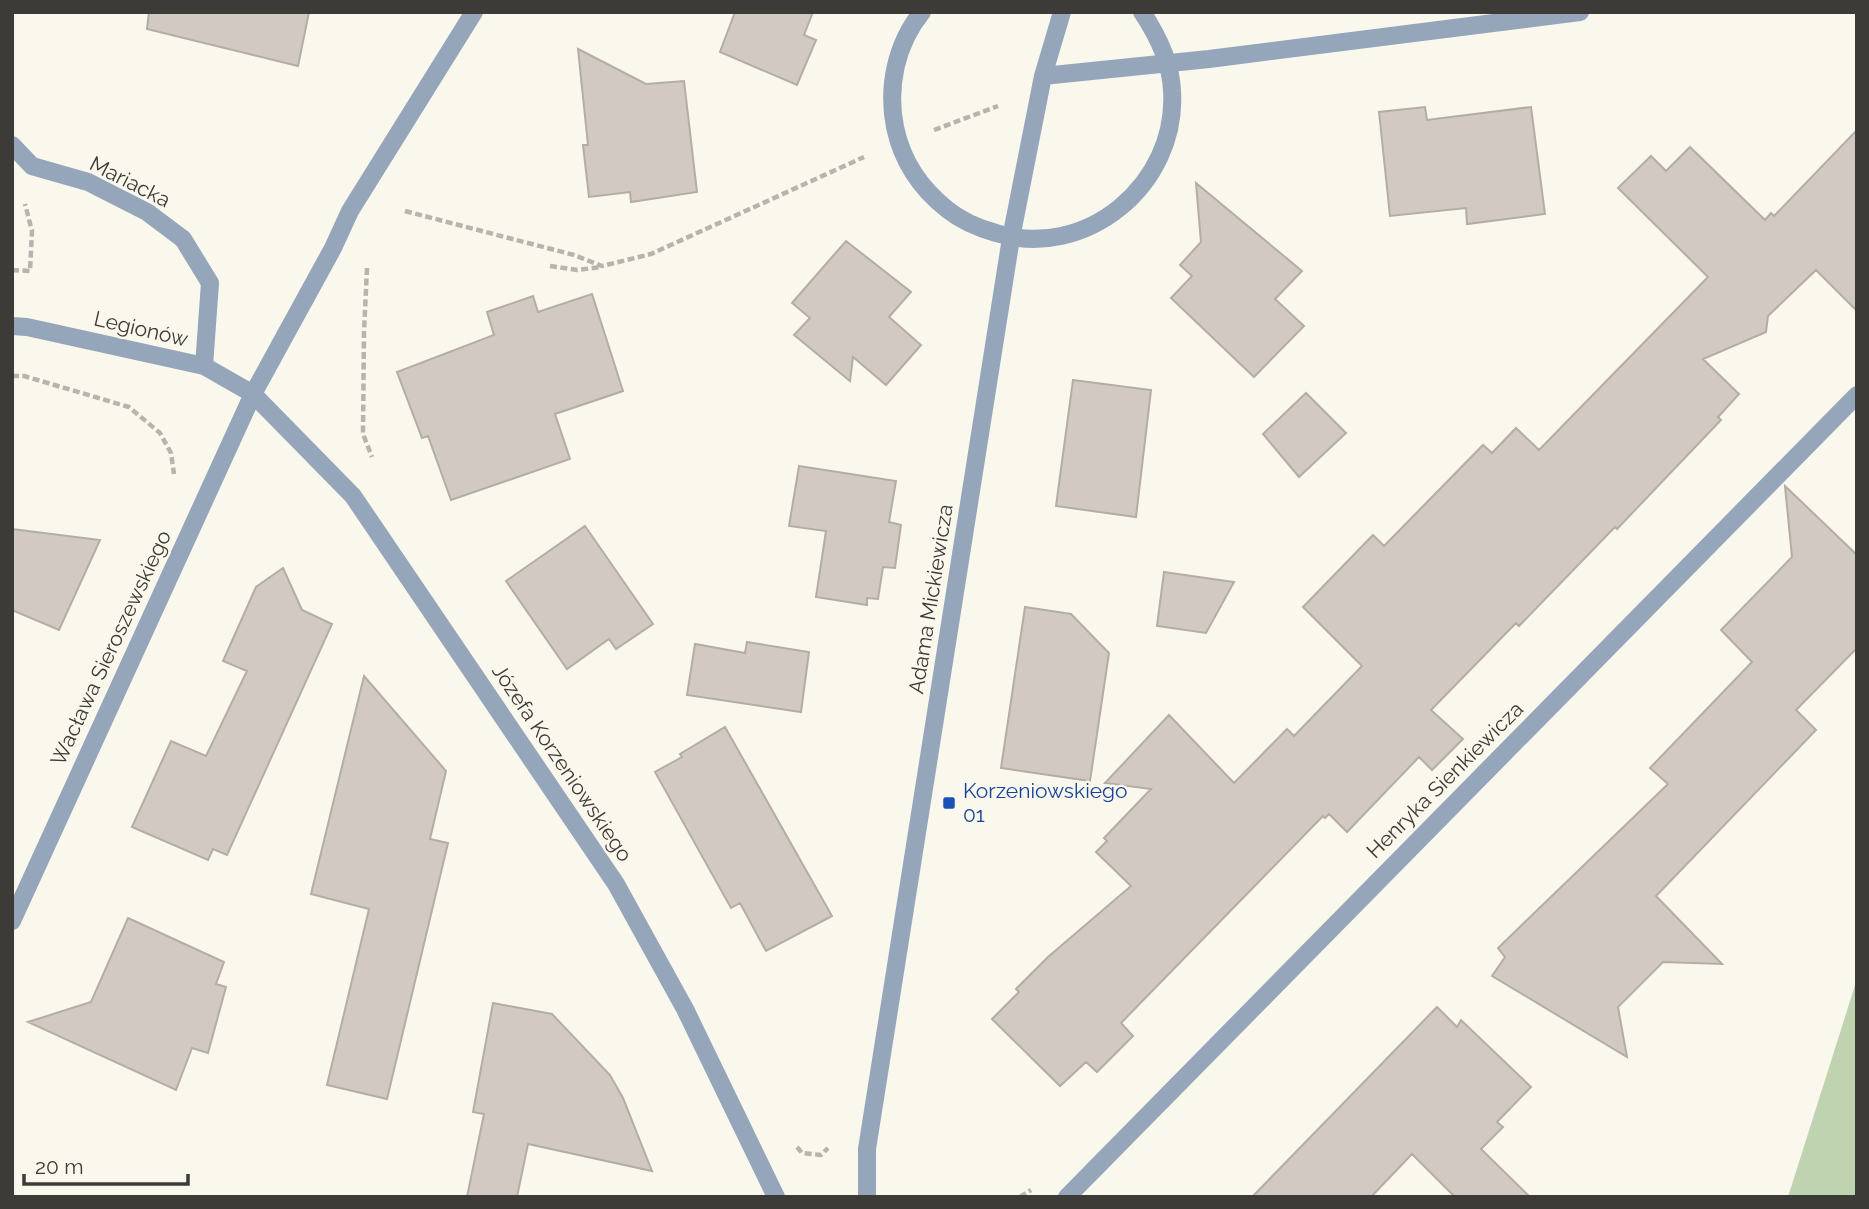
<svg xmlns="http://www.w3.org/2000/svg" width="1869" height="1209" viewBox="0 0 1869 1209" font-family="Raleway,sans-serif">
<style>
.green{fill:#c0d3b0}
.building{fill:#d2cac2;stroke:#b4ada5;stroke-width:2}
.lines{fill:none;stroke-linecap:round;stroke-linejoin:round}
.path{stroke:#b6b4ac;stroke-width:4.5;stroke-dasharray:7 3.5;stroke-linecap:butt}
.lane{stroke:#95a6bb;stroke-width:18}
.street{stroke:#95a6bb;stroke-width:18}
.transit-dot{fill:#1a4fb4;stroke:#faf7ed;stroke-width:2.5}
.labels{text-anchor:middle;stroke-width:5;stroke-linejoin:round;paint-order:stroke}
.street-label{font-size:21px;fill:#3c3b37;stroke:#faf7ed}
.transit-label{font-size:21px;fill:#164399;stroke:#faf7ed;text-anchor:start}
</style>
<rect width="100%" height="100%" fill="#faf7ed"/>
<!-- green -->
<path class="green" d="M 1857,979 L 1857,1197 L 1788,1197 Z"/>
<!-- building -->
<path class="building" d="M 149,12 L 309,12 L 298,66 L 147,29 Z
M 735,12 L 813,12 L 804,35 L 816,40 L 797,85 L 720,52 Z
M 578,49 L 646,84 L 684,81 L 697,192 L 631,202 L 630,192 L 589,197 L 583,145 L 588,145 Z
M 1425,107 L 1427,120 L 1531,107 L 1545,214 L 1467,224 L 1466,208 L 1390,216 L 1379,112 Z
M 1857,130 L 1857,311 L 1816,270 L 1768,316 L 1766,332 L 1703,359 L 1739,394 L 1718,417 L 1721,420 L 1617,529 L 1615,527 L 1519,626 L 1516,623 L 1431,710 L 1463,739 L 1432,770 L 1419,757 L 1347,832 L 1329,814 L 1325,818 L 1323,816 L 1121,1023 L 1133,1036 L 1097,1072 L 1086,1062 L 1060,1086 L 992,1019 L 1019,992 L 1016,989 L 1048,957 L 1131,886 L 1096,852 L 1107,841 L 1104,838 L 1151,789 L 1105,783 L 1169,715 L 1234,783 L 1287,729 L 1294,736 L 1362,666 L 1303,607 L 1373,535 L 1384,546 L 1483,445 L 1492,453 L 1516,428 L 1539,450 L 1708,277 L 1618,188 L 1651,156 L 1666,171 L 1690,147 L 1765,220 L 1771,213 L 1774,216 Z
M 1196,183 L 1302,271 L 1275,299 L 1304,326 L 1254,377 L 1171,298 L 1192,276 L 1180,265 L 1201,242 Z
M 846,241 L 911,292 L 889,317 L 921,345 L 886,385 L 853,357 L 850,381 L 794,335 L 810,318 L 792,303 Z
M 592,294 L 623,391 L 555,414 L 570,459 L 451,500 L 428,436 L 422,438 L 397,372 L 494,335 L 487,312 L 533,296 L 538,312 Z
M 1073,380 L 1151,390 L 1136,517 L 1056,506 Z
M 1306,393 L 1346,433 L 1299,477 L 1263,434 Z
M 799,466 L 896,481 L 889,522 L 901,525 L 895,568 L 883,567 L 878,599 L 867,598 L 867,605 L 816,597 L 826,531 L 789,526 Z
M 1785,486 L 1857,555 L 1857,648 L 1796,710 L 1816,730 L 1656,896 L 1722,964 L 1663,962 L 1618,1007 L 1627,1057 L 1492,976 L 1505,957 L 1498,948 L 1668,784 L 1650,768 L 1752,662 L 1721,630 L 1792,557 Z
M 585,526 L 653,624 L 616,649 L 609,639 L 567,669 L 506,581 Z
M 12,529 L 100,540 L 59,630 L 12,610 Z
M 283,568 L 302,610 L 332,624 L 227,855 L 213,849 L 208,860 L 132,827 L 171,741 L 206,756 L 247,671 L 223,661 L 256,587 Z
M 1164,572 L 1234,582 L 1206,633 L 1157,626 Z
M 1025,607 L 1071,614 L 1109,653 L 1090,781 L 1001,768 Z
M 747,642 L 809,652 L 801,712 L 687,695 L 695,644 L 745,653 Z
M 364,676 L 446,771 L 430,839 L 448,843 L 387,1099 L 327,1085 L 369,909 L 311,894 Z
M 725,727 L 832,916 L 766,951 L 740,903 L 731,908 L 655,772 L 682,757 L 680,754 Z
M 128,918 L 224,962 L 216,984 L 226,987 L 208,1053 L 192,1048 L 176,1090 L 28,1022 L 91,1002 Z
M 493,1003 L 552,1014 L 610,1075 L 623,1098 L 652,1171 L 528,1144 L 517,1197 L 467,1197 L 484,1114 L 473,1112 Z
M 1437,1007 L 1457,1027 L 1461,1020 L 1531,1087 L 1497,1122 L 1503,1127 L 1481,1149 L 1530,1197 L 1455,1197 L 1412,1154 L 1371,1197 L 1252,1197 Z"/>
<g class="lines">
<!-- path -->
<path class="path" d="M 934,130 L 998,106
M 405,211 L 574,255 L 602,266 L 651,254 L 864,157
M 550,266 L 577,270 L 601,267
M 367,268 L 364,332 L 363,434 L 372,457
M 12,270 L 30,271 L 32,231 L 25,204
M 12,376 L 24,376 L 129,407 L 160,433 L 171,453 L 174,474
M 797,1147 L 802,1153 L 821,1155 L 828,1148
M 1020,1197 L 1031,1190"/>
<!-- lane -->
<path class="lane" d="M 922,12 C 896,44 887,87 895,127 C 902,161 921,189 948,210 C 963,222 978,228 996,233 C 1086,261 1178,184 1172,91 C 1171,62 1158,36 1142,12"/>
<!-- street -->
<path class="street" d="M 1043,76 L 1209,59 L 1580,12
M 12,145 L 32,166 L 88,182 L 147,212 L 183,239 L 210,283 L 204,366
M 12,326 L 27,327 L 204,366 L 253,394 L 353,496 L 616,884 L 685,1009 L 776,1197
M 12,921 L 253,394 L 333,248 L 350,211 L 474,12
M 867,1197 L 867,1149 L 1011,238 L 1043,76 L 1062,12
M 1067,1197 L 1857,395"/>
</g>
<!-- markers -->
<rect class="transit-dot" x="942" y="796" width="14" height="14" rx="3.5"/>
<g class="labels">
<!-- street labels -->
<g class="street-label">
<text transform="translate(130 182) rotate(27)" y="7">Mariacka</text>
<text transform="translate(141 329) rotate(13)" y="7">Legionów</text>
<text transform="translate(931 599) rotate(-81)" y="7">Adama Mickiewicza</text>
<text transform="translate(111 648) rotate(-65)" y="7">Wacława Sieroszewskiego</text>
<text transform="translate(562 763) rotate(56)" y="7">Józefa Korzeniowskiego</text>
<text transform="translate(1445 780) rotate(-45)" y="7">Henryka Sienkiewicza</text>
</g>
<!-- transit labels -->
<g class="transit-label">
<text x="963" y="798">Korzeniowskiego<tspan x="963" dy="24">01</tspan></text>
</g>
</g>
<!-- border -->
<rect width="1869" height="1209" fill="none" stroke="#3c3b37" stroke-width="28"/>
<!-- scale -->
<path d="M24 1174v10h164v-10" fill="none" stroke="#3c3b37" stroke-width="3.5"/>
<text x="35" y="1174" font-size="21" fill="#3c3b37" stroke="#faf7ed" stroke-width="5" paint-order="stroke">20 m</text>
</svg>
